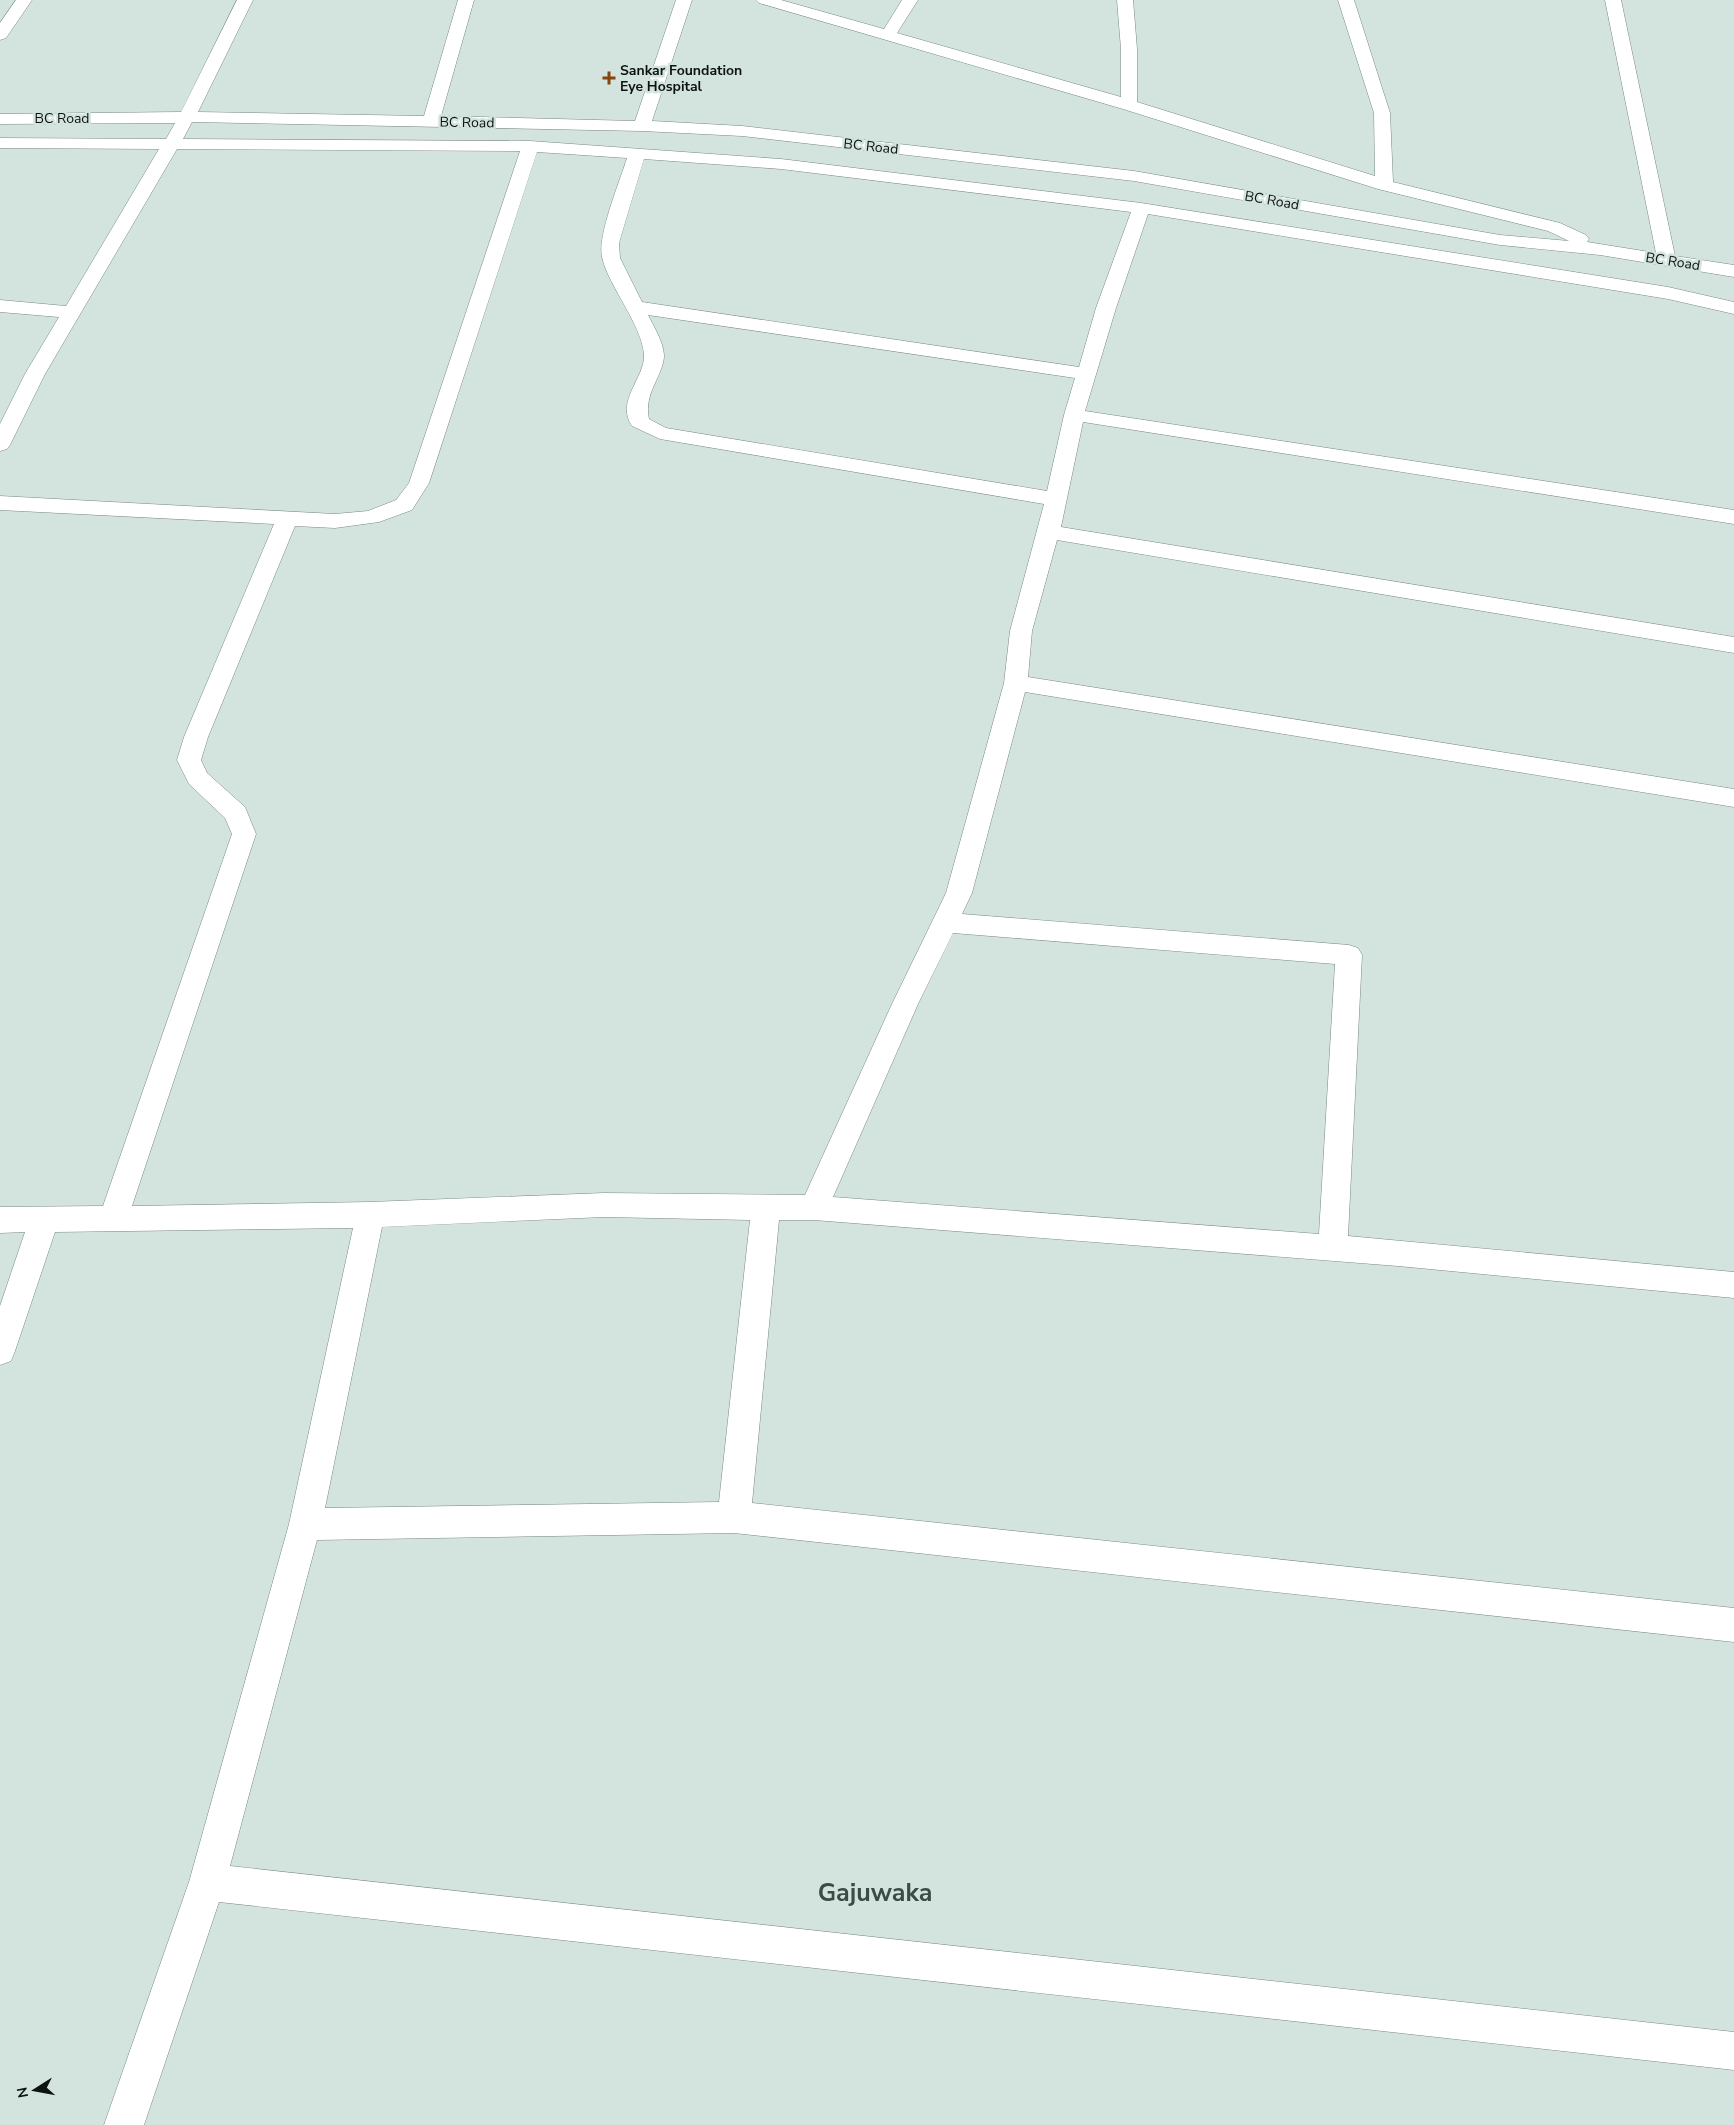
<svg xmlns="http://www.w3.org/2000/svg" width="1734" height="2125" viewBox="0 0 1734 2125" font-family="'Nunito Sans',sans-serif">
<style>
.lines{fill:none;stroke-linecap:round;stroke-linejoin:round}
.minor-casing{stroke:#798984;stroke-width:1}
.minor{fill:#fff;fill-rule:evenodd}
.poi-dot{fill:#864410;stroke:#d3e4de;stroke-width:2}
.labels{text-anchor:middle;stroke-width:5;stroke-linejoin:round;paint-order:stroke}
.far-poi-label{font-size:14px;font-weight:bold;fill:#0d1311;stroke:#d3e4de;text-anchor:start}
.far-street-label{font-size:14px;fill:#0d1311;stroke:#d3e4de}
.near-district-label{font-size:25px;font-weight:bold;fill:#3d4b46;stroke:#d3e4de}
</style>
<rect width="100%" height="100%" fill="#d3e4de"/>
<g class="lines">
<!-- minor casing -->
<g class="minor-casing">
<path id="minor" d="M 16,0 L 32,0 L 6,38 L 0,40 L 0,23 Z
M 237,0 L 253,0 L 198,112 L 424,116 L 458,0 L 474,0 L 441,116 L 635,121 L 676,0 L 692,0 L 652,121 L 742,126 L 1134,171 L 1500,235 L 1569,241 L 1548,231 L 1378,189 L 1123,109 L 759,3 L 756,0 L 781,0 L 884,29 L 902,0 L 918,0 L 897,33 L 1121,97 L 1121,49 L 1117,0 L 1133,0 L 1137,49 L 1137,102 L 1375,176 L 1374,113 L 1338,0 L 1354,0 L 1390,113 L 1393,182 L 1560,223 L 1586,235 L 1589,239 L 1587,242 L 1656,253 L 1605,0 L 1621,0 L 1675,256 L 1734,265 L 1734,277 L 1600,255 L 1500,245 L 1134,181 L 742,136 L 642,131 L 192,122 L 183,139 L 530,141 L 781,159 L 1141,203 L 1668,287 L 1734,302 L 1734,314 L 1668,299 L 1148,214 L 1116,308 L 1085,411 L 1734,510 L 1734,524 L 1083,422 L 1061,527 L 1734,637 L 1734,653 L 1057,540 L 1032,631 L 1028,677 L 1734,789 L 1734,807 L 1025,692 L 972,893 L 962,914 L 1349,945 L 1358,948 L 1362,955 L 1348,1236 L 1734,1272 L 1734,1298 L 1398,1266 L 814,1220 L 779,1220 L 752,1503 L 1734,1608 L 1734,1642 L 734,1533 L 317,1540 L 230,1866 L 1734,2032 L 1734,2070 L 219,1902 L 144,2125 L 104,2125 L 189,1882 L 289,1524 L 353,1228 L 55,1232 L 15,1351 L 11,1361 L 0,1365 L 0,1306 L 25,1232 L 0,1233 L 0,1207 L 103,1206 L 232,834 L 225,818 L 189,784 L 177,760 L 184,737 L 274,524 L 0,510 L 0,496 L 335,514 L 368,511 L 396,500 L 409,483 L 520,151 L 177,149 L 45,374 L 10,445 L 7,449 L 0,451 L 0,424 L 25,374 L 59,317 L 0,312 L 0,300 L 66,306 L 159,149 L 0,148 L 0,138 L 166,139 L 175,123 L 0,124 L 0,114 L 181,112 ZM 537,152 L 627,158 C 620,181 597,236 602,257 C 608,286 642,324 644,355 C 645,378 615,401 632,426 L 660,439 L 1044,504 L 1010,631 L 1004,683 L 946,893 L 892,1004 L 805,1195 L 604,1193 L 370,1202 L 132,1206 L 256,834 L 245,807 L 207,773 L 201,760 L 208,737 L 295,526 L 335,528 L 379,522 L 412,510 L 429,483 ZM 644,159 L 781,169 L 1131,212 L 1096,308 L 1079,367 L 642,302 L 620,258 L 619,243 ZM 648,315 L 1075,378 L 1064,415 L 1047,491 L 666,428 L 649,419 C 643,393 664,375 664,355 C 663,341 654,327 648,315 ZM 953,933 L 1335,964 L 1319,1234 L 833,1197 L 918,1004 ZM 604,1217 L 750,1220 L 719,1502 L 325,1508 L 382,1227 Z"/>
</g>
<!-- minor -->
<use href="#minor" class="minor"/>
</g>
<!-- markers -->
<path class="poi-dot" d="M606.5 70.5h5v5h5v5h-5v5h-5v-5h-5v-5h5z"/>
<g class="labels">
<!-- far-poi labels -->
<g class="far-poi-label">
<text x="620" y="75">Sankar Foundation<tspan x="620" dy="16">Eye Hospital</tspan></text>
</g>
<!-- far-street labels -->
<g class="far-street-label">
<text x="62" y="123">BC Road</text>
<text transform="translate(467 122) rotate(1)" y="5">BC Road</text>
<text transform="translate(871 146) rotate(6)" y="5">BC Road</text>
<text transform="translate(1272 200) rotate(10)" y="5">BC Road</text>
<text transform="translate(1673 261) rotate(9)" y="5">BC Road</text>
</g>
<!-- near-district labels -->
<g class="near-district-label">
<text x="875" y="1901">Gajuwaka</text>
</g>
</g>
<!-- north arrow -->
<g transform="translate(35 2090) rotate(259)" stroke="#d3e4de" stroke-width="4" paint-order="stroke">
<path d="M0-4L9 19L0 12L-9 19Z" fill="#0d1311"/>
<text y="-8" font-size="14" font-weight="bold" text-anchor="middle" fill="#0d1311">N</text>
</g>
</svg>
